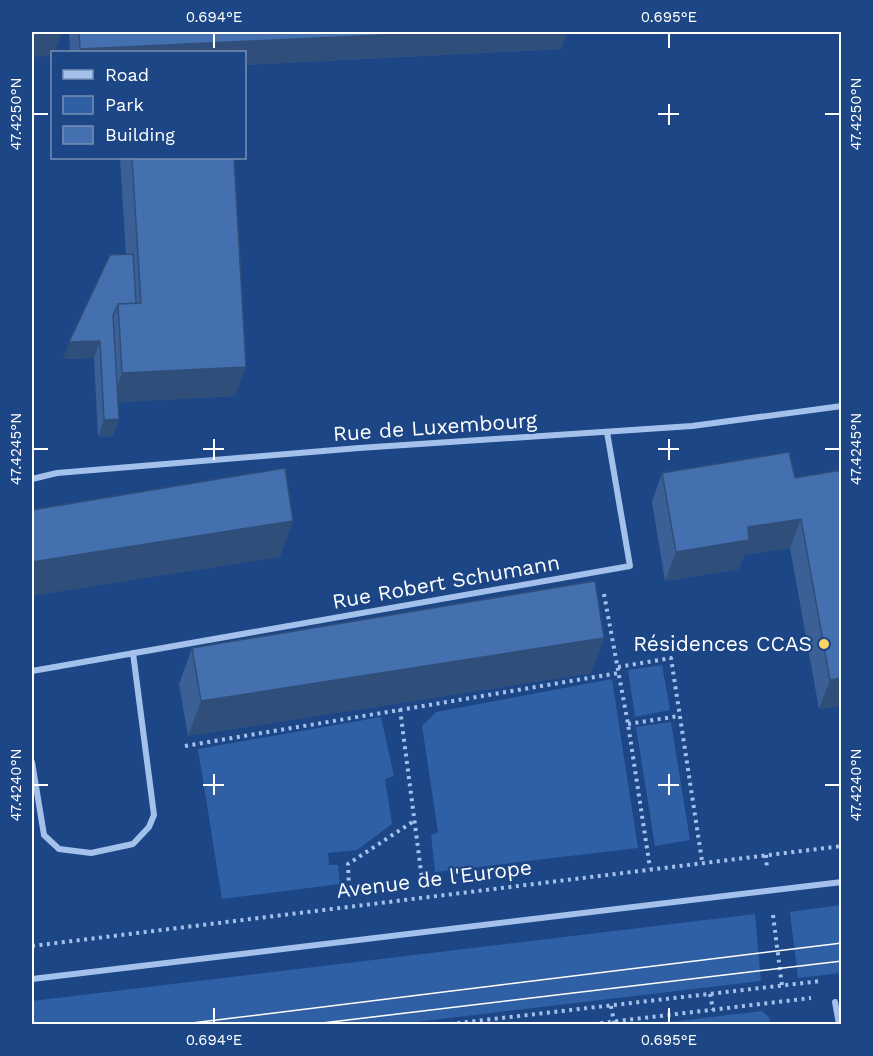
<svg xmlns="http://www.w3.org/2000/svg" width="873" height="1056" viewBox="0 0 873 1056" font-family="'Work Sans',sans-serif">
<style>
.green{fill:#2f5fa4}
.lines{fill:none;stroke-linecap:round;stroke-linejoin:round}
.path{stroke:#a4c1eb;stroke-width:4;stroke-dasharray:3 4.5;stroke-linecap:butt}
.minor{stroke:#a4c1eb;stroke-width:6}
.tram{stroke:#fff;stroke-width:1.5}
.wall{fill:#3a6096}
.shaded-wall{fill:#304e7a}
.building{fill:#4470af;stroke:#304e7a;stroke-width:1.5}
.ticks{fill:none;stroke:#fff;stroke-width:2}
.poi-dot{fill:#fcd661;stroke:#1c4686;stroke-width:2}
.labels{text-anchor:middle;stroke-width:4.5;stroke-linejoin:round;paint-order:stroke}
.street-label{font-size:21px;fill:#fff;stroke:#1c4686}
.poi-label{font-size:21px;fill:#fff;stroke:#1c4686;text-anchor:end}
.neatline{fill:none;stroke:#fff;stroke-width:2}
.ticks-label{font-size:15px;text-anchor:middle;fill:#fff}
</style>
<rect width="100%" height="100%" fill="#1c4686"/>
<!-- green -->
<path class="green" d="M 662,665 L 670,710 L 635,717 L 628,670 Z
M 612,679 L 638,848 L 435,872 L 431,835 L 438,832 L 422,726 L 436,712 Z
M 381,717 L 394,776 L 385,779 L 392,824 L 357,850 L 328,853 L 329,865 L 338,865 L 340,884 L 222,899 L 198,749 Z
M 671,722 L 690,840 L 655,846 L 636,727 Z
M 841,905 L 841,973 L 798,978 L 790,912 Z
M 755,914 L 761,981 L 399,1024 L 32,1024 L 32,1001 Z
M 762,1011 L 769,1017 L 770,1024 L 653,1024 Z"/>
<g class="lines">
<!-- path -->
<path class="path" d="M 604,594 L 628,724 L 650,868
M 618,667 L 671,658 L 702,861
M 400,709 L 422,879
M 628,724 L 679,716
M 185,746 L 619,673
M 766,855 L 767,869
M 349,888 L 348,864 L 414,821
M 773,915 L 782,986
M 32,946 L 842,846
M 710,994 L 713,1010
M 611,1006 L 614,1022
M 450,1024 L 821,981
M 593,1024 L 811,998"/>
<!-- minor -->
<path class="minor" d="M 32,479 L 57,473 L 359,448 L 692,426 L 842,406
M 32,671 L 630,566 L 607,432
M 32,762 L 44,835 L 59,849 L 91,853 L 133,844 L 149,827 L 154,815 L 133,653
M 32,979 L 842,882
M 835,1002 L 839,1024"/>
<!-- tram -->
<path class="tram" d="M 184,1024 L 842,943
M 314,1024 L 842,961"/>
</g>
<!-- wall -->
<path class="wall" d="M 69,32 L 567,32 L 561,49 L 244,65 L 244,52 L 70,52 Z
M 120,158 L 234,158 L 235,396 L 118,402 L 119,419 L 113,436 L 98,437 L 94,358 L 63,359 L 126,255 Z
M 789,452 L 842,706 L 819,709 L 790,548 L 744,555 L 739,569 L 665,581 L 652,502 L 662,473 Z
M 604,638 L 591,673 L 188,736 L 179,684 L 192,648 Z"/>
<!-- shaded-wall -->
<path class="shaded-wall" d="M 62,32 L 55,52 L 52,52 L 52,56 L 32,57 L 32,34 Z
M 445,32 L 567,32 L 561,49 L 244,65 L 244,52 L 79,52 L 80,49 Z
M 100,341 L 94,358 L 63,359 L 69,342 Z
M 246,367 L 235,396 L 111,403 L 122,373 Z
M 119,419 L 113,436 L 98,437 L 104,420 Z
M 801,519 L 790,548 L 744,555 L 739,569 L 665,581 L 676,552 L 748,527 Z
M 293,521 L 280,557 L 32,596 L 32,562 Z
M 604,638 L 591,673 L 188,736 L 201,701 Z
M 842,678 L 842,706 L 819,709 L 830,680 Z"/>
<!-- building -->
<path class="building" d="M 32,32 L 62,32 L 32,34 Z
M 79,32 L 445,32 L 80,49 Z
M 132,158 L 234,158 L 246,367 L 122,373 L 118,304 L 141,303 Z
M 133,254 L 136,303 L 118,304 L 113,316 L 119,419 L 104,420 L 100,341 L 69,342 L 110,255 Z
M 789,452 L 795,478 L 842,470 L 842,678 L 830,680 L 801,519 L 748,527 L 749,540 L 676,552 L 662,473 Z
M 285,468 L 293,521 L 32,562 L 32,510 Z
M 595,581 L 604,638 L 201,701 L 192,648 Z"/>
<!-- ticks -->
<path class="ticks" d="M 214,33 L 214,48M 669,33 L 669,48M 669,104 L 669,125M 33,114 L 48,114M 658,114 L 679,114M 825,114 L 840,114M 214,439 L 214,460M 669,439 L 669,460M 33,449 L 48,449M 203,449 L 224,449M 658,449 L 679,449M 825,449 L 840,449M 214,774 L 214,795M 669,774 L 669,795M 33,785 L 48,785M 203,785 L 224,785M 658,785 L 679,785M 825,785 L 840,785M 214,1008 L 214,1023M 669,1008 L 669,1023"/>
<!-- markers -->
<circle class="poi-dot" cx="824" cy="644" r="6"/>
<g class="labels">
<!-- street labels -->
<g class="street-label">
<text transform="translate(435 427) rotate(-4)" y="7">Rue de Luxembourg</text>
<text transform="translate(446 582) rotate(-10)" y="7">Rue Robert Schumann</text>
<text transform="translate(434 879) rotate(-7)" y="7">Avenue de l'Europe</text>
</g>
<!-- poi labels -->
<g class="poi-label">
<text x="812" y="651">Résidences CCAS</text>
</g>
</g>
<!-- border -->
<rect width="873" height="1056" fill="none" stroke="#1c4686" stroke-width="66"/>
<!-- legend -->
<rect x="51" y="51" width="195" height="108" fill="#1c4686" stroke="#7790b6" stroke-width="1.5"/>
<rect x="63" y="70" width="30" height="9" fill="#a4c1eb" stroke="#7790b6" stroke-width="1.5"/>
<text x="105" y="81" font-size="18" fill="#ffffff">Road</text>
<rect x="63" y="96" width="30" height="18" fill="#2f5fa4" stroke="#7790b6" stroke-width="1.5"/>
<text x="105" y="111" font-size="18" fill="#ffffff">Park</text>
<rect x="63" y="126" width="30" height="18" fill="#4470af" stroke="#7790b6" stroke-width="1.5"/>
<text x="105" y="141" font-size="18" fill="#ffffff">Building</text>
<rect x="33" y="33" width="807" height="990" class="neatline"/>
<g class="ticks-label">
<text x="214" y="22">0.694°E</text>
<text x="669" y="22">0.695°E</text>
<text transform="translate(16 114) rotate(-90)" y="5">47.4250°N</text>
<text transform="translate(856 114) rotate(-90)" y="5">47.4250°N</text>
<text transform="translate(16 449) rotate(-90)" y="5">47.4245°N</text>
<text transform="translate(856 449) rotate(-90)" y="5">47.4245°N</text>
<text transform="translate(16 785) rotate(-90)" y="5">47.4240°N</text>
<text transform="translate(856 785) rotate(-90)" y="5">47.4240°N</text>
<text x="214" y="1045">0.694°E</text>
<text x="669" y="1045">0.695°E</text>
</g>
</svg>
